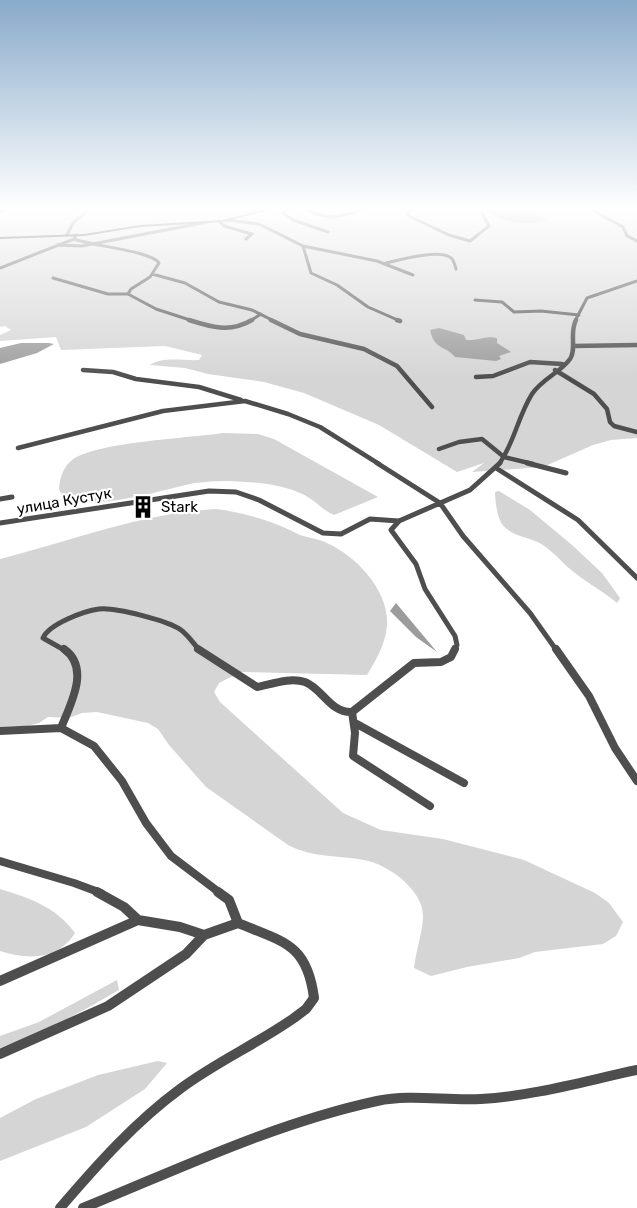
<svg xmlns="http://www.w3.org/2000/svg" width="637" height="1208" viewBox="0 0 637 1208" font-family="Rubik,sans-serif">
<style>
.green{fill:#d5d5d5}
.water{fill:#9c9c9c}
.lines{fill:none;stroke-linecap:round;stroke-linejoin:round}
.street-far4{stroke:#4e4e4e;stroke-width:3}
.street-far3{stroke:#4e4e4e;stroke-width:4.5}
.street-far2{stroke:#4e4e4e;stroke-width:5}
.street-far1{stroke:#4e4e4e;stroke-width:8}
.street{stroke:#4e4e4e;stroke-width:10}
.secondary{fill:#1b1b1b;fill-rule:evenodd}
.labels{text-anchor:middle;stroke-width:4.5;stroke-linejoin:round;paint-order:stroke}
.street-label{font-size:15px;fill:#000;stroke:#fff}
.poi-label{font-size:15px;fill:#000;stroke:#fff;text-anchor:start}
</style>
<rect width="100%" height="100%" fill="#fff"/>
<!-- green -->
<path class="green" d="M 0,210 L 637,210 L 637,438 L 611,440 L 593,445 L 543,467 L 472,472 L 484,463 L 457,472 L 379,425 L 304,393 L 264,382 L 208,374 L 185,368 L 150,365 C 163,356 184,361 199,360 L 202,355 L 165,346 L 61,350 L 56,337 L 0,341 L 0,335 L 11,330 L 5,326 L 0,327 Z
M 223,433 L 258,434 L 274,439 L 378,497 L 334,515 C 325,511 319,505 311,499 C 293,487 267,483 245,482 C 228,480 212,481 195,483 C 168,488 74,519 59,490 C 59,480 63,467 71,461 C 92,442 192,438 223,433 Z
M 499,491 L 530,510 L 572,545 L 602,573 L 620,598 L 617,603 C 604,592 589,584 575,573 C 564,565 555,553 543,545 C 531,537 511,537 502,524 C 497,517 495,500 495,492 Z
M 216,509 C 245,513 270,520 296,533 C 305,538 317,538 327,543 C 358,557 394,595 386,633 C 383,648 375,662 367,675 L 241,672 L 219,683 L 214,692 L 220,702 L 343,813 L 381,830 L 443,839 L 524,860 L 595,893 L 609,903 L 623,922 L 616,936 L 603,944 L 535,952 L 519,958 L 467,967 L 431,976 L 414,968 C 416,951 422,934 423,918 C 425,891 388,864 364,860 C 338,855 313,858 288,845 L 206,787 L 169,745 L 158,729 L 148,723 L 97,712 L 82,713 L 69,718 L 48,717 L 39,723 L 27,726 L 0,727 L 0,559 C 71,541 142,513 216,509 Z
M 0,889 C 30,898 56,907 75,933 C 58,960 28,960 0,951 Z
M 117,980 L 119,990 C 80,1013 42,1033 0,1048 L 0,1036 L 39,1022 Z
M 158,1061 L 167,1063 L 145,1089 L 86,1127 L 0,1161 L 0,1118 L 36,1099 L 98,1075 Z"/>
<!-- water -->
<path class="water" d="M 486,210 L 525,210 L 547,220 C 534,226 493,222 486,210 Z
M 439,328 L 464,335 L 466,340 C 478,341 485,335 497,338 L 497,343 L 511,352 L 499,356 L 501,359 L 496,361 L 455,357 C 444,344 435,351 430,330 Z
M 21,343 L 49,343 L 54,344 L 37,353 L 0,364 L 0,348 Z
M 396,603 L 437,652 L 416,637 L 390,611 Z"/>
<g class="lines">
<!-- street-far4 -->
<path class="street-far4" d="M 286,210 L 283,213 L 293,220 L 328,232
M 308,210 C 328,221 341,217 361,210
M 410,210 L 407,215 L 449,235 L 470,241 L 489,226 L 481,211
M 592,210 L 623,227 L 627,236 L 637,241
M 0,212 L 4,210
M 227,220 L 259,224 L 303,246 L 377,261 L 413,275
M 219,221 L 224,226 L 252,234 L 246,239
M 67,235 L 73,223 L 88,210
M 76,235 L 74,239 C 92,246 152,251 159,263 L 150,277 L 131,289 L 128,294
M 58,245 L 82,246 L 207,222
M 303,246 L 311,273 L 337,285 L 368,307 L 400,321
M 386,263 C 399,260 444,247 453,260 C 453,260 456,268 456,269
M 0,268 L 74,239
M 152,274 L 185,283 L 219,302 L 252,310 L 274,321
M 53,278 L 108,294 L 128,294 L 156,309 L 193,321
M 475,300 L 502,302 L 514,312 L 541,311 L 579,315
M 250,321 L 261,314
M 575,321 L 587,298 L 637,281"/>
<!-- street-far3 -->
<path class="street-far3" d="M 189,320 C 211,327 230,333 252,320
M 271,320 L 300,334 L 364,349 L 397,366 L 432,407
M 397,320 L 400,321
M 573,346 L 637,345
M 83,370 L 113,372 L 136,379 L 199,387 L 241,400
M 555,370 L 594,394 L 607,409 L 610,422 L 614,426 L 637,432
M 476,377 L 493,376 L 530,362 L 562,364
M 18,448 L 163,411 L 245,401 L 288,414 L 320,427 L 379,464
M 439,449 L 459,442 L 482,439 L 504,457 L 533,464
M 499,464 C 514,444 518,416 532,394 C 542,379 561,372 570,359 C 577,349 569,333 576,320"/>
<!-- street-far2 -->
<path class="street-far2" d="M 377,463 L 440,503 L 463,536 L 530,613 L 557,651
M 527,463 L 566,473
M 496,468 L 578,520 L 637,578
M 0,499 L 12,497
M 399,521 L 391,530 L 416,564 L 425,589 L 455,636 L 457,645 L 454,651
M 0,523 L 209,491 L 236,492 L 259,500 L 323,533 L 341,534 L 370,519 L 399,521 L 470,490 L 500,463
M 66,651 L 43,638 C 49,624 84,611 99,609 C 115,607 169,621 181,630 C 188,635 194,644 200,651"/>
<!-- street-far1 -->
<path class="street-far1" d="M 198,649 L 257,687 C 272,684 290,677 305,682 C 323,689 330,713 352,712 L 414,663 L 441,662 L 451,657 L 455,649
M 556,649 L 589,696 L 615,748 L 637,781
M 352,712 L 355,733 L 353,756 L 430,806
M 355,723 L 464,783
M 61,728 C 70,705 91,668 64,649
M 0,731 L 61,728 L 94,746 L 122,781 L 146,823 L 171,856 L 220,893
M 0,861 L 74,883 L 101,893"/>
<!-- street -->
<path class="street" d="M 97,892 L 124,907 L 138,920 L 180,927 L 204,935
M 0,981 L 138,920
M 0,1054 L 108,1006 L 186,954 L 204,935 L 238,923
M 60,1208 C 97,1165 135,1122 180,1089 C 216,1062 257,1044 294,1018 L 306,1009 L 314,998 C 307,943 283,942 238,923 L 229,900 L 218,892
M 83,1208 C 179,1169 275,1123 377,1101 C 411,1094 446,1101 481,1099 C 534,1096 585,1081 637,1070"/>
<!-- secondary -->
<path class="secondary" d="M 262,210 L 270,210 L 223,222 L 140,227 L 84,236 L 0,239 L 0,237 L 84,234 L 140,225 L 223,220 Z"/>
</g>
<!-- sky -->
<linearGradient id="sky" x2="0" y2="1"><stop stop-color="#89aaca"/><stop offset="0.55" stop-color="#fff"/><stop offset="1" stop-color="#fff" stop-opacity="0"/></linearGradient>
<rect width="637" height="379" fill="url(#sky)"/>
<!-- icons -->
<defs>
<g id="building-bare" transform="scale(1.8)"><path d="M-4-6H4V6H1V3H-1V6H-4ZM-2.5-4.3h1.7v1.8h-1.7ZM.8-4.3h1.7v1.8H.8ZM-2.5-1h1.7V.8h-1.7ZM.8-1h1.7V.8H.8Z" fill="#000" stroke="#fff" stroke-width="2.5" paint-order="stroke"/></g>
</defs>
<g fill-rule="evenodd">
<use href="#building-bare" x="143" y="507"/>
</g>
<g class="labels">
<!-- street labels -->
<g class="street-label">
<text transform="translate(64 501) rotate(-10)" y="5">улица Кустук</text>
</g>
<!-- poi labels -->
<g class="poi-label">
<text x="161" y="512">Stark</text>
</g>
</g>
</svg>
